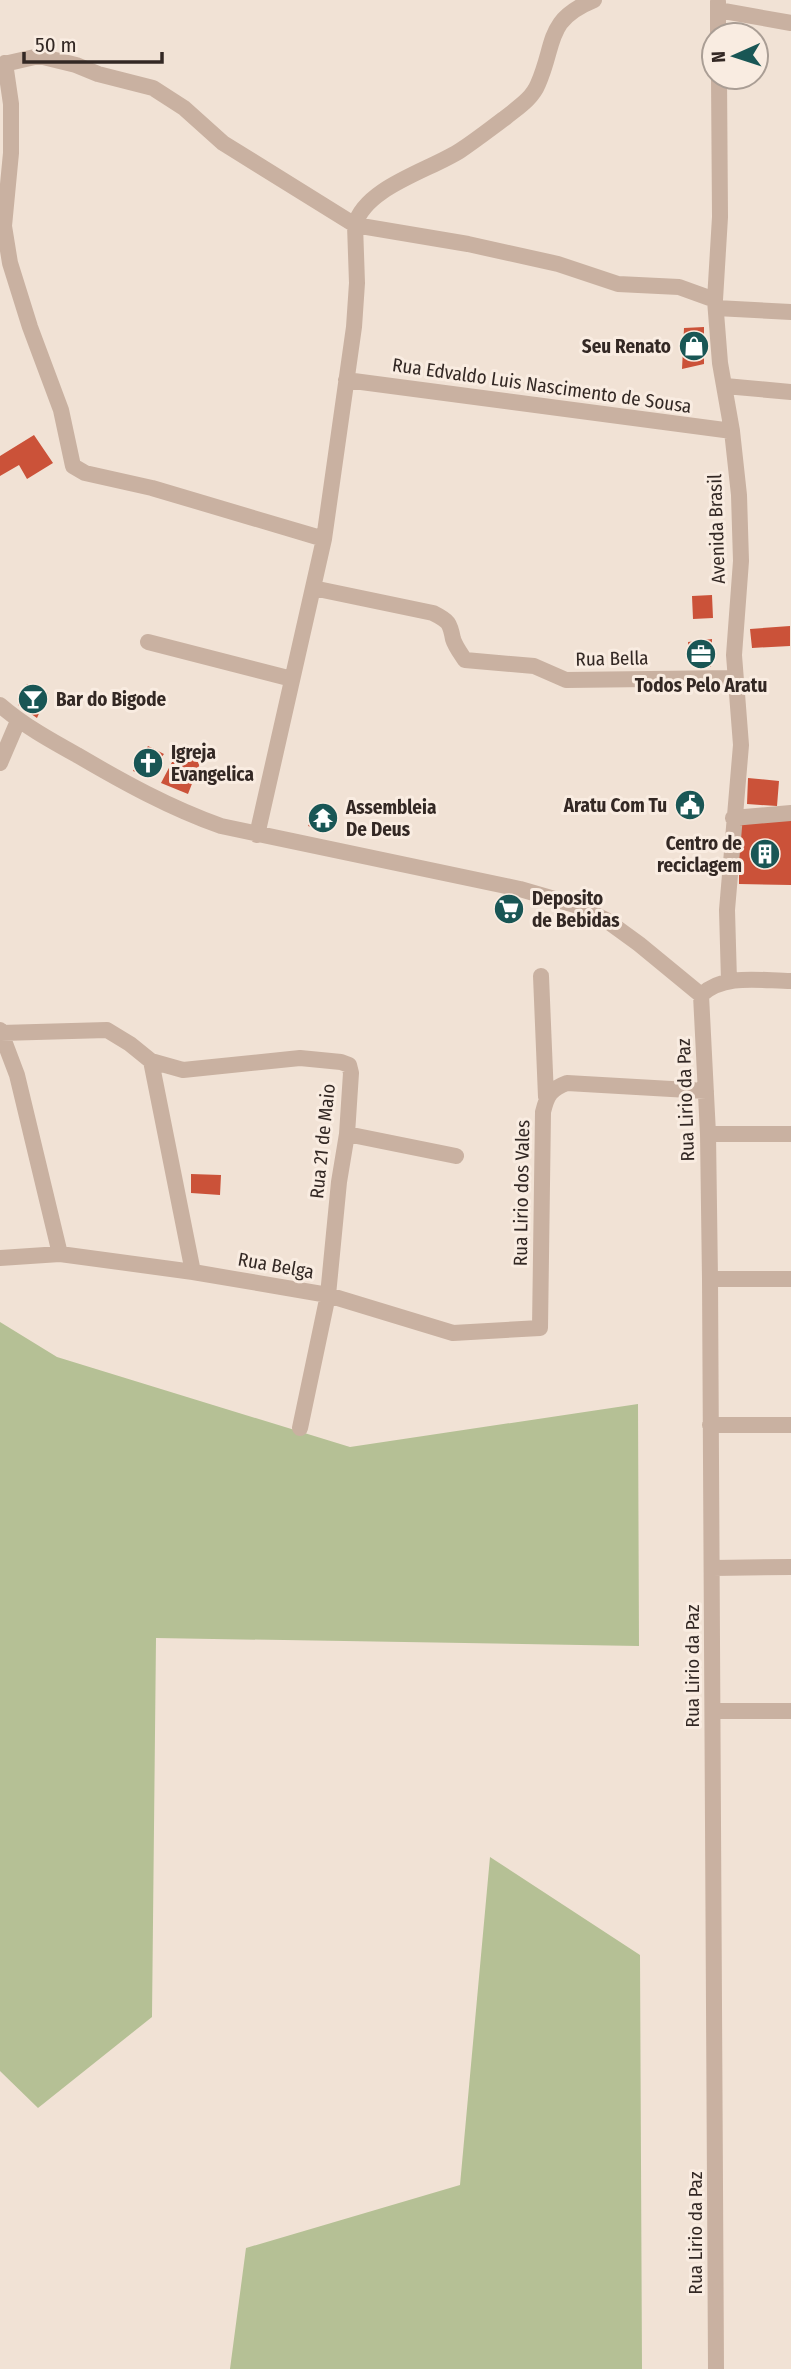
<svg xmlns="http://www.w3.org/2000/svg" width="791" height="2369" viewBox="0 0 791 2369" font-family="'Fira Sans Condensed',sans-serif">
<style>
.green{fill:#b5c095}
.building{fill:#cb5239}
.lines{fill:none;stroke-linecap:round;stroke-linejoin:round}
.minor{stroke:#c9b1a1;stroke-width:16}
.labels{text-anchor:middle;stroke-width:6;stroke-linejoin:round;paint-order:stroke}
.poi-label{font-size:19px;font-weight:bold;fill:#332824;stroke:#f9ece1;text-anchor:start}
.street-label{font-size:19px;fill:#332824;stroke:#f9ece1}
</style>
<rect width="100%" height="100%" fill="#f1e2d5"/>
<!-- green -->
<path class="green" d="M 0,1322 L 57,1357 L 350,1447 L 638,1404 L 639,1646 L 156,1638 L 152,2017 L 38,2108 L 0,2071 Z
M 490,1857 L 640,1955 L 642,2369 L 230,2369 L 246,2248 L 460,2185 Z"/>
<!-- building -->
<path class="building" d="M 704,327 L 704,364 L 682,369 L 684,328 Z
M 34,435 L 53,463 L 27,479 L 19,465 L 0,476 L 0,456 Z
M 712,595 L 713,618 L 693,619 L 692,596 Z
M 790,626 L 790,646 L 752,648 L 750,629 Z
M 712,639 L 711,667 L 691,666 L 688,642 Z
M 27,684 L 48,693 L 37,718 L 18,705 Z
M 181,745 L 202,758 L 188,794 L 161,783 Z
M 148,746 L 164,754 L 147,776 L 133,771 Z
M 748,778 L 779,781 L 777,806 L 747,804 Z
M 700,798 L 699,809 L 680,812 L 679,801 Z
M 318,808 L 335,810 L 328,832 L 308,826 Z
M 791,819 L 791,885 L 739,884 L 739,824 Z
M 501,898 L 521,905 L 514,923 L 498,912 Z
M 191,1174 L 221,1175 L 220,1195 L 191,1193 Z"/>
<g class="lines">
<!-- minor -->
<path class="minor" d="M 718,10 L 791,23
M 718,35 L 718,2
M 5,63 L 11,104 L 11,153 L 4,226 L 10,263 L 30,327 L 61,410 L 73,466 L 85,473 L 152,488 L 324,539
M 0,65 L 39,56 L 76,65 L 98,74 L 153,88 L 184,108 L 223,143 L 355,225 L 468,244 L 558,264 L 618,284 L 679,287 L 715,300
M 719,77 L 720,217 L 715,300 L 720,363 L 732,431 L 739,495 L 741,561 L 734,655 L 741,745 L 727,910 L 729,981
M 716,308 L 791,312
M 346,380 L 732,431
M 725,386 L 791,392
M 313,588 L 433,613 C 449,621 450,623 453,639 C 455,646 461,654 465,660 L 534,666 L 566,680 L 734,678
M 148,642 L 292,679
M 0,705 C 23,725 50,740 77,755 C 123,782 170,808 221,826 L 520,889 L 575,905 L 606,920 L 639,944 L 701,995
M 0,763 L 18,721
M 733,818 L 791,813
M 257,835 L 324,539 L 354,327 L 357,283 L 355,225 C 365,187 431,170 461,150 C 476,140 490,129 505,118 C 517,108 532,99 538,84 C 556,43 545,20 594,0
M 541,976 L 546,1097
M 0,1030 L 17,1075 L 60,1254
M 1,1033 L 107,1030 L 130,1044 L 151,1061 L 193,1272
M 151,1061 L 183,1070 L 300,1058 L 341,1062 L 349,1065 L 351,1073 L 347,1134 L 339,1182 L 328,1295 L 300,1428
M 347,1134 L 456,1156
M 708,1134 L 791,1134
M 0,1258 L 60,1254 L 193,1272 L 328,1295 L 453,1333 L 540,1328 L 543,1112 C 547,1095 551,1089 567,1083 L 706,1091
M 710,1279 L 791,1279
M 710,1425 L 791,1425
M 713,1568 L 791,1567
M 714,1711 L 791,1711
M 716,2369 L 710,1279 L 708,1134 L 701,995 C 724,973 762,981 791,981"/>
</g>
<!-- icons -->
<defs>
<g id="shop-disc" transform="scale(1.575)"><circle r="9.5" fill="#195655" stroke="#f9ece1"/><path d="M-5-2.5h2.3a2.7 3.5 0 0 1 5.4 0H5L5.5 6h-11ZM-1.5-2.5h3a1.5 2.3 0 0 0-3 0Z" fill="#fff"/></g>
<g id="office-disc" transform="scale(1.575)"><circle r="9.5" fill="#195655" stroke="#f9ece1"/><path d="M-6-3h4V-5.5h4V-3h4V5H-6ZM-1-4.5V-3h2v-1.5ZM-6 0V1H6V0Z" fill="#fff"/></g>
<g id="bar-disc" transform="scale(1.575)"><circle r="9.5" fill="#195655" stroke="#f9ece1"/><path d="M-6-5H6L.8 .8V4.5H3.5V6h-7V4.5H-.8V.8Z" fill="#fff"/></g>
<g id="church-disc" transform="scale(1.575)"><circle r="9.5" fill="#195655" stroke="#f9ece1"/><path d="M-1.2-6h2.4v3.5h3.3v2.4h-3.3V6h-2.4V-.1h-3.3v-2.4h3.3Z" fill="#fff"/></g>
<g id="civic-disc" transform="scale(1.575)"><circle r="9.5" fill="#195655" stroke="#f9ece1"/><path d="M-.6-6.5H3V-4.5H.6V-3L4-1V1h2V6H-6V1h2V-1L-.6-3ZM-1.2 2.5V6h2.4V2.5Z" fill="#fff"/></g>
<g id="temple-disc" transform="scale(1.575)"><circle r="9.5" fill="#195655" stroke="#f9ece1"/><path d="M0-6L5-2H3V0L6.5 2.5H4V6H1.5V3h-3V6H-4V2.5H-6.5L-3 0V-2H-5Z" fill="#fff"/></g>
<g id="building-disc" transform="scale(1.575)"><circle r="9.5" fill="#195655" stroke="#f9ece1"/><path d="M-4-6H4V6H1V3H-1V6H-4ZM-2.5-4.3h1.7v1.8h-1.7ZM.8-4.3h1.7v1.8H.8ZM-2.5-1h1.7V.8h-1.7ZM.8-1h1.7V.8H.8Z" fill="#fff"/></g>
<g id="supermarket-disc" transform="scale(1.575)"><circle r="9.5" fill="#195655" stroke="#f9ece1"/><path d="M-6-5.5h2.5l.6 2H6L4.5 2H-2.5L-4.4-4H-6ZM-1.5 3.2a1.3 1.3 0 1 0 .1 0ZM3 3.2a1.3 1.3 0 1 0 .1 0Z" fill="#fff"/></g>
</defs>
<g fill-rule="evenodd">
<use href="#shop-disc" x="694" y="346"/>
<use href="#office-disc" x="701" y="654"/>
<use href="#bar-disc" x="33" y="699"/>
<use href="#church-disc" x="148" y="763"/>
<use href="#civic-disc" x="690" y="805"/>
<use href="#temple-disc" x="323" y="818"/>
<use href="#building-disc" x="765" y="854"/>
<use href="#supermarket-disc" x="509" y="909"/>
</g>
<g class="labels">
<!-- poi labels -->
<g class="poi-label">
<text x="671" y="353" text-anchor="end">Seu Renato</text>
<text x="701" y="692" text-anchor="middle">Todos Pelo Aratu</text>
<text x="56" y="706">Bar do Bigode</text>
<text x="171" y="759">Igreja<tspan x="171" dy="22">Evangelica</tspan></text>
<text x="667" y="812" text-anchor="end">Aratu Com Tu</text>
<text x="346" y="814">Assembleia<tspan x="346" dy="22">De Deus</tspan></text>
<text x="742" y="850" text-anchor="end">Centro de<tspan x="742" dy="22">reciclagem</tspan></text>
<text x="532" y="905">Deposito<tspan x="532" dy="22">de Bebidas</tspan></text>
</g>
<!-- street labels -->
<g class="street-label">
<text transform="translate(542 385) rotate(8)" y="7">Rua Edvaldo Luis Nascimento de Sousa</text>
<text transform="translate(716 529) rotate(-92)" y="7">Avenida Brasil</text>
<text transform="translate(612 658) rotate(-1)" y="7">Rua Bella</text>
<text transform="translate(685 1100) rotate(-92)" y="7">Rua Lirio da Paz</text>
<text transform="translate(322 1141) rotate(-84)" y="7">Rua 21 de Maio</text>
<text transform="translate(521 1193) rotate(-89)" y="7">Rua Lirio dos Vales</text>
<text transform="translate(276 1265) rotate(10)" y="7">Rua Belga</text>
<text transform="translate(692 1666) rotate(-90)" y="7">Rua Lirio da Paz</text>
<text transform="translate(695 2233) rotate(-90)" y="7">Rua Lirio da Paz</text>
</g>
</g>
<!-- north arrow -->
<g transform="translate(735 56) rotate(267)"><circle r="33" fill="#f9ece1" stroke="#aa9e95" stroke-width="2"/>
<path d="M0-5L12 26L0 18L-12 26Z" fill="#195655"/>
<text y="-10" font-size="19" font-weight="bold" text-anchor="middle" fill="#332824">N</text>
</g>
<!-- scale -->
<path d="M24 52v10h138v-10" fill="none" stroke="#332824" stroke-width="3.5"/>
<text x="35" y="52" font-size="21" fill="#332824" stroke="#f9ece1" stroke-width="5" paint-order="stroke">50 m</text>
</svg>
